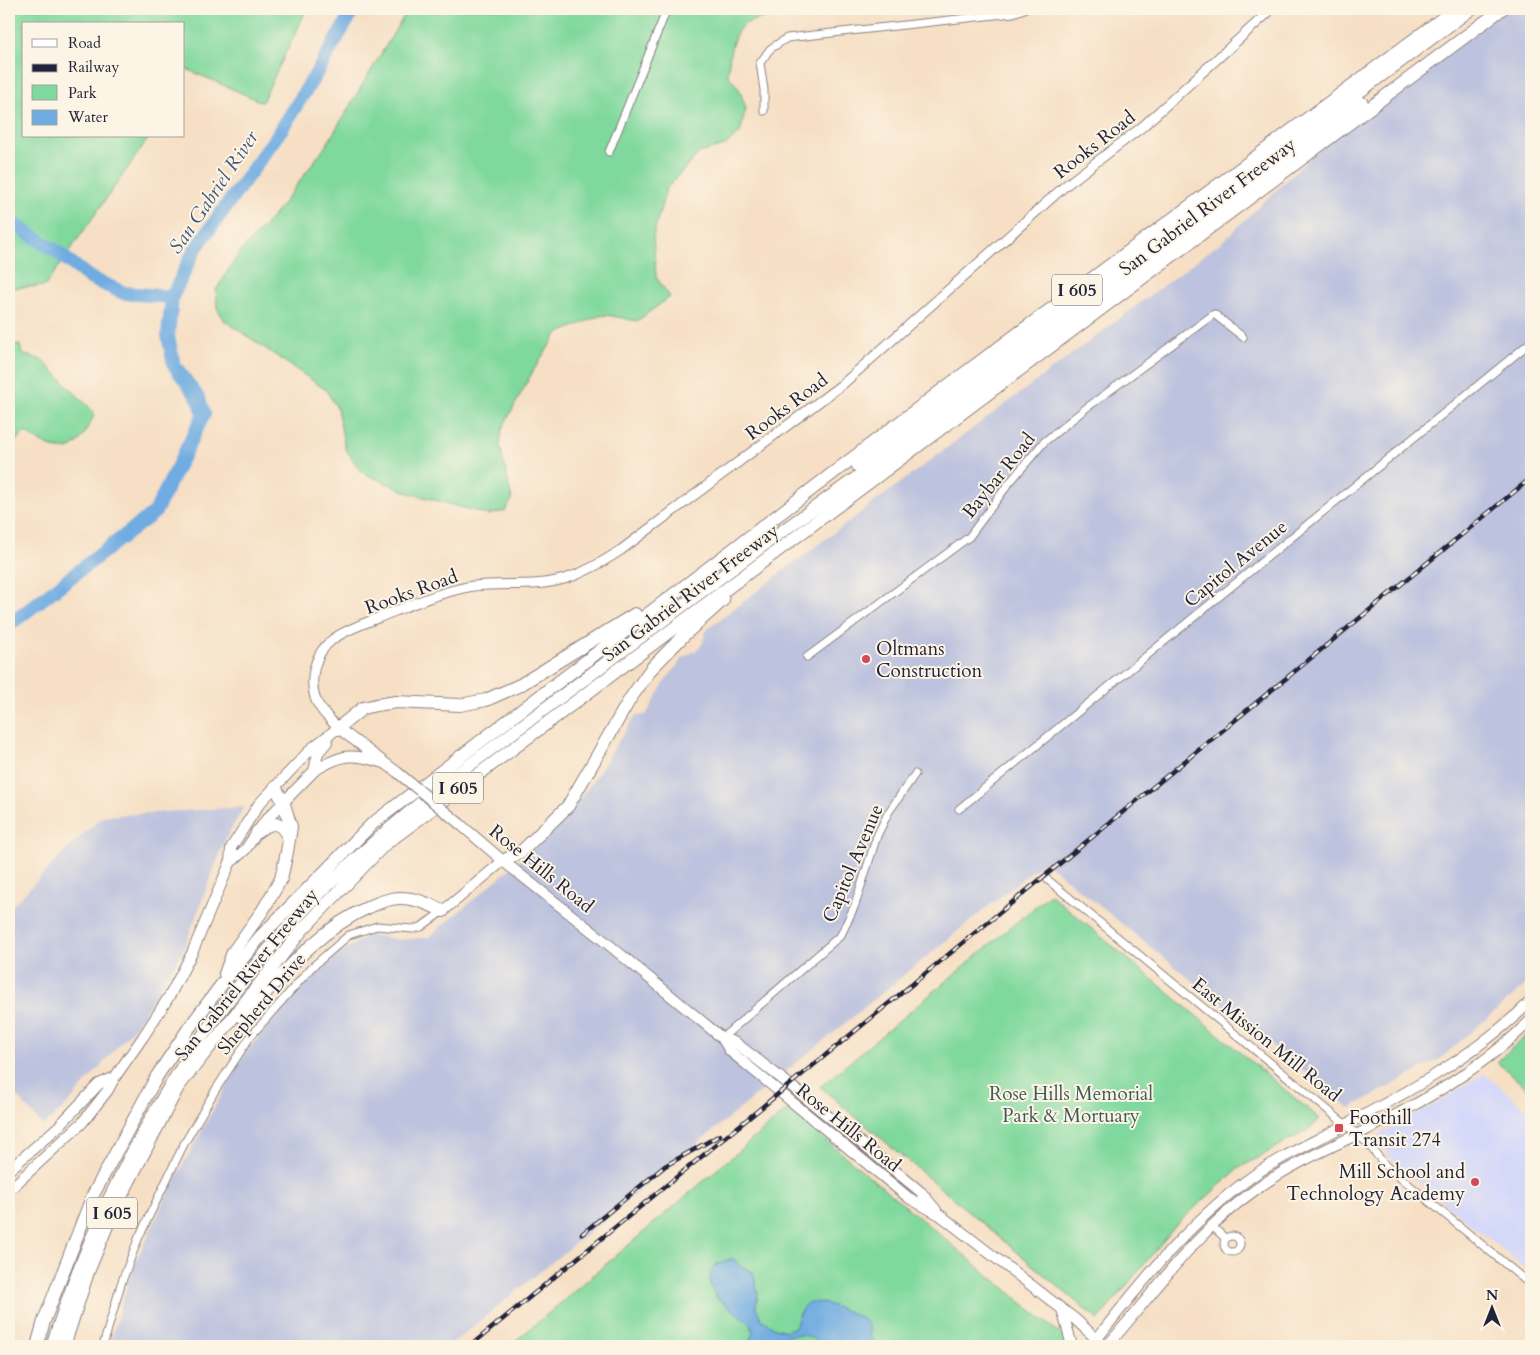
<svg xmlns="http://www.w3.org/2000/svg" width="1540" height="1355" viewBox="0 0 1540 1355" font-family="Cardo,serif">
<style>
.built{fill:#d4d8f9}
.industrial{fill:#bdc3de}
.green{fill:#7fd89d;stroke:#507d6c}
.water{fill:#6face1;stroke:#48678e}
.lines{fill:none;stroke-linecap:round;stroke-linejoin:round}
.river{stroke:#6face1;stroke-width:14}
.minor-casing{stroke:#8c8080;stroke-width:9}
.tertiary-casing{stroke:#8c8080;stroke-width:11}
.secondary-casing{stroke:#8c8080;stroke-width:12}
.motorway-casing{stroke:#8c8080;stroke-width:14}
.minor{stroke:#fff;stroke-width:7}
.tertiary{stroke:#fff;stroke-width:9}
.secondary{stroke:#fff;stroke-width:10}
.motorway{stroke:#fff;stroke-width:12}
.rail-casing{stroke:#22223b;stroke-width:4.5}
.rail{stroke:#fcf5e5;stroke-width:2.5;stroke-dasharray:8;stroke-linecap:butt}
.secondary-bridge-casing{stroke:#8c8080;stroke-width:12;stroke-linecap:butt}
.secondary-bridge{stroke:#fff;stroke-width:10}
.poi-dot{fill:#d1495b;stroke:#fcf5e5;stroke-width:2}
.labels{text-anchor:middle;stroke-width:4;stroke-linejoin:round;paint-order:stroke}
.shield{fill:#fcf5e5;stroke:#63616e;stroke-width:1}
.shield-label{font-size:18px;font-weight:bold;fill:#22223b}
.street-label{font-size:19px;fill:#22223b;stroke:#fcf5e5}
.poi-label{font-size:19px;fill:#22223b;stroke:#fcf5e5;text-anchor:start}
.park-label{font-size:19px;fill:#3e5958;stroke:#fcf5e5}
.water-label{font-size:20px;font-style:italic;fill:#41597d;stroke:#fcf5e5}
</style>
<rect width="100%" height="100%" fill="#fcf5e5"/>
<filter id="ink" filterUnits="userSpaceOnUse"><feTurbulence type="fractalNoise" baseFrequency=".02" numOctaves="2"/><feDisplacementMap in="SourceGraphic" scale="10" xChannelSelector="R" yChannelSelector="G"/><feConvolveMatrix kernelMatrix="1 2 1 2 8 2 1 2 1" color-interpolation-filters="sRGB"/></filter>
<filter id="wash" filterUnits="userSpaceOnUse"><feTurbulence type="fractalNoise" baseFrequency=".0096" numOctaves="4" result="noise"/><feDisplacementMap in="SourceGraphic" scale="20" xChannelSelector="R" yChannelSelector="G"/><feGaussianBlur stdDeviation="1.12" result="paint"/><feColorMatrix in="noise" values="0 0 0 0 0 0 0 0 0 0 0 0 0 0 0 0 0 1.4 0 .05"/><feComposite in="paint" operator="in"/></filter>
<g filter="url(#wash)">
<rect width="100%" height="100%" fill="#f6dfc4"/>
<!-- built -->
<path class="built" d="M 1484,1073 L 1531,1113 L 1531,1273 L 1394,1162 L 1378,1142 L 1380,1134 L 1385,1131 L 1447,1097 Z"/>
<!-- industrial -->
<path class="industrial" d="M 1497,9 L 1531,9 L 1531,980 L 1440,1059 L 1350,1108 L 1044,861 L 449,1346 L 109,1346 L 131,1272 L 173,1183 L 244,1054 L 323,963 L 369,935 L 400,940 L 429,937 L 538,845 L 589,787 L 635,716 L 646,715 L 665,681 L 683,658 L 698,649 L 702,644 L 706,631 L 710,627 L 787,568 L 1224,240 L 1325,143 Z
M 244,807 L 225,840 L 183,951 L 137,1024 L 66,1106 L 43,1126 L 9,1087 L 9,909 L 80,837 L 104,816 Z"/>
<!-- green -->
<path class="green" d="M 9,9 L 307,9 L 262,102 L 184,68 L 184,24 L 24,24 L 24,136 L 150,136 L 45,286 L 9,288 Z
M 408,9 L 817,9 C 801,11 751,17 741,27 C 730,40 729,60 728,75 L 739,89 L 746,108 L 740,133 L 724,146 L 699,153 L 666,189 L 653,236 L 656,277 L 670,297 L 637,321 L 607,315 L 599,316 L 557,334 L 533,371 L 502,429 L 500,445 L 512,500 L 505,511 L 489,515 L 409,493 L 361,472 L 345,448 L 337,408 L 326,390 L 224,320 L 217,308 L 216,290 L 239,253 L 276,213 L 327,144 Z
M 9,343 L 20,345 L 22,354 L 42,360 L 94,412 L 94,416 C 89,424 86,433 80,440 C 64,461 41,441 24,432 L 9,449 Z
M 1050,894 L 1320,1119 L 1308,1130 L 1239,1168 L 1179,1222 L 1098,1320 L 820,1087 Z
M 1531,1031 L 1531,1092 L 1497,1062 Z
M 788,1109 L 1072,1344 L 1071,1346 L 510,1346 Z"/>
<!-- water -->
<path class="water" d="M 730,1259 L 734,1259 L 740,1266 L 753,1272 L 758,1293 L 756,1307 L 761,1319 L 775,1328 L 786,1331 L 795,1327 C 798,1320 800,1308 807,1303 C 816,1297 857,1314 865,1321 C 870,1325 870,1333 871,1339 L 881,1346 L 820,1346 C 812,1331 782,1331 774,1346 L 747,1346 L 753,1333 L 751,1324 L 717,1298 L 710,1284 L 710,1273 L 715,1265 Z"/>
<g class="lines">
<!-- river -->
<path class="river" d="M 9,221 L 56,251 L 90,278 L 124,293 L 172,297
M 9,625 L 155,512 L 204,414 L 199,399 L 174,365 L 168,336 L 172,297 L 194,251 L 281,130 L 319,69 L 354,9"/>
</g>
</g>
<g filter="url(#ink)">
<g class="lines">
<!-- minor casing -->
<g class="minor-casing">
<path id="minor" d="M 764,111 L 764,90 L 760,63 L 770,49 L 787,38 L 1013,13 L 1024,9
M 609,152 L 667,9
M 807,657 L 969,537 L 1010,482 L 1044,442 L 1085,409 L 1214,314 L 1243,337
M 959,809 L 1531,342
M 1048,880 L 1357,1134 L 1368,1144 L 1386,1166 L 1531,1285
M 722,1038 L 841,935 L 855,905 L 877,836 L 888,813 L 915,774
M 1211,1225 L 1226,1239
M1224 1244a8 8 0 1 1 16 0a8 8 0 1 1-16 0Z
M 103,1346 L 121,1284 L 138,1239 L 184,1144 L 216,1089 L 250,1037 L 311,968 L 349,935 L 377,926 L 413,929 L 421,927 L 443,911"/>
</g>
<!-- tertiary casing -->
<g class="tertiary-casing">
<path id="tertiary" d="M 338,728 C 330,719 319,710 315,698 C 309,677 315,653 332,640 C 343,630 376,619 390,613 C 418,602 444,591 473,586 C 503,582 534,588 564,579 C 585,573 603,562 621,550 L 844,383 L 1065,186 L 1142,127 L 1272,9"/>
</g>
<!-- secondary casing -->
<g class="secondary-casing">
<path id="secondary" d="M 338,728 L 397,772
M 314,771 C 345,752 351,754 385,763
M 460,824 L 503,861 L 608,944 L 722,1038 L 730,1051 L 909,1198 L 940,1215 L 1075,1319 L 1104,1346
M 230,863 L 245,850 L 265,821 L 314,771 L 318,753 L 327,742
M 443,911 L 503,861
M 722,1038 L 736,1043 L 790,1085 L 921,1192 L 936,1210
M 9,1170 L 59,1126 L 99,1084 L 115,1077
M 9,1190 L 82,1123 L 108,1090 L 115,1077 L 143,1037 L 170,995 L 192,953 L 230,863 L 231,848 L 259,804 L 312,748 L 338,728
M 1062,1309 L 1072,1346
M 1091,1346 C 1138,1287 1185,1226 1246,1181 C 1273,1161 1303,1147 1332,1132 C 1403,1095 1473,1058 1531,1001
M 1107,1346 C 1155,1292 1195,1232 1255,1190 C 1287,1167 1322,1151 1358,1134 C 1420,1104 1482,1069 1531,1020"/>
</g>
<!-- motorway casing -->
<g class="motorway-casing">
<path id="motorway" d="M 858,466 L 955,392 L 1471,9
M 338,728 L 363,708 L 376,705 L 396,702 L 460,705 L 486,700 L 520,685 L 635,614
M 257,832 C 273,820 281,821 289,839
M 503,861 L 522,851 L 568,806 L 630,699 L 651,669 L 684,635 L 723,600
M 225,974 L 233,952 L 263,910 L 281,879 L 287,852 L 291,827 L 283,801 L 275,787
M 243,1018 C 281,976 318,929 371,906 C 380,902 391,898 400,898 C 416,898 429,904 443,911
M 37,1346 L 44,1321 L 93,1195 L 157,1076 L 189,1028 L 222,984 L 260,937 L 372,824 L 950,384 L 1455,9
M 52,1346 C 102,1187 185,1040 297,917 C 342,868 392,826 443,785 L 781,532 L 915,436 L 1362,103
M 64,1346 L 88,1272 L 111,1216 L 178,1087 L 302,930 L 384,845 L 1502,9"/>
</g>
<!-- minor -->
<use href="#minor" class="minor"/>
<!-- tertiary -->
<use href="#tertiary" class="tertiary"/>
<!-- secondary -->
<use href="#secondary" class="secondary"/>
<!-- motorway -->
<use href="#motorway" class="motorway"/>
<!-- rail casing -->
<g class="rail-casing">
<path id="rail" d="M 582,1234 L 665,1166 L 720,1135
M 470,1346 L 1531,478"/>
</g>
<!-- rail -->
<use href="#rail" class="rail"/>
<!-- secondary-bridge casing -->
<g class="secondary-bridge-casing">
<path id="secondary-bridge" d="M 397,772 L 460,824"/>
</g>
<!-- secondary-bridge -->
<use href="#secondary-bridge" class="secondary-bridge"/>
</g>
</g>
<!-- markers -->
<g class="poi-dot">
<circle cx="866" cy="659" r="5"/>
<rect x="1334" y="1123" width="10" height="10" rx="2.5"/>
<circle cx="1475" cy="1182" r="5"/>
</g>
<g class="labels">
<!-- shield labels -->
<g class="shield">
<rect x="1052" y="274.5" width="50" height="31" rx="4"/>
<rect x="433" y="772.5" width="50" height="31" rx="4"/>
<rect x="87" y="1197.5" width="50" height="31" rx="4"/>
</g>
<g class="shield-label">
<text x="1077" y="296">I 605</text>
<text x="458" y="794">I 605</text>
<text x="112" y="1219">I 605</text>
</g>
<!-- street labels -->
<g class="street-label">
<text transform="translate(1094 144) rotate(-38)" y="7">Rooks Road</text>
<text transform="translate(1207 206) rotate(-37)" y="7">San Gabriel River Freeway</text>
<text transform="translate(786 406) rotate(-37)" y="7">Rooks Road</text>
<text transform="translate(998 475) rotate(-51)" y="7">Baybar Road</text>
<text transform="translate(1235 563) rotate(-39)" y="7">Capitol Avenue</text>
<text transform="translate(411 591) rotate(-20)" y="7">Rooks Road</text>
<text transform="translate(690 592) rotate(-37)" y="7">San Gabriel River Freeway</text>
<text transform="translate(852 863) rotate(-67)" y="7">Capitol Avenue</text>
<text transform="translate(542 868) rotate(39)" y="7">Rose Hills Road</text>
<text transform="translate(246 974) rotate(-51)" y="7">San Gabriel River Freeway</text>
<text transform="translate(261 1003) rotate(-50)" y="7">Shepherd Drive</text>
<text transform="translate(1267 1039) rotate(39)" y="7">East Mission Mill Road</text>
<text transform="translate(849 1127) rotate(39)" y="7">Rose Hills Road</text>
</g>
<!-- poi labels -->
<g class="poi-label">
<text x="876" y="655">Oltmans<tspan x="876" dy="22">Construction</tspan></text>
<text x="1349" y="1124">Foothill<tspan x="1349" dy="22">Transit 274</tspan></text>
<text x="1465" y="1178" text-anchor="end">Mill School and<tspan x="1465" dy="22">Technology Academy</tspan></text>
</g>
<!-- park labels -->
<g class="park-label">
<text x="1071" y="1100">Rose Hills Memorial<tspan x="1071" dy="22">Park &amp; Mortuary</tspan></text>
</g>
<!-- water labels -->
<g class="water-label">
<text transform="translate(213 192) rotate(-56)" y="7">San Gabriel River</text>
</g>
</g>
<!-- margin -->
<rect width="1540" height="1355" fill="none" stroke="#fcf5e5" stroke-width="30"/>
<!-- legend -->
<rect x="22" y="22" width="162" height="115" fill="#fcf5e5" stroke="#a5a1a1"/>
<rect x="32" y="39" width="25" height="8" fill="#ffffff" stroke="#a5a1a1"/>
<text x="68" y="48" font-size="15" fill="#22223b">Road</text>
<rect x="32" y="64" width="25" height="8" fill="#22223b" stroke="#a5a1a1"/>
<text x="68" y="72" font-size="15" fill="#22223b">Railway</text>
<rect x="32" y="85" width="25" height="15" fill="#7fd89d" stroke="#a5a1a1"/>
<text x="68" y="98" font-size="15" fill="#22223b">Park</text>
<rect x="32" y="110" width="25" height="15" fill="#6face1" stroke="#a5a1a1"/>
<text x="68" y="122" font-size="15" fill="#22223b">Water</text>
<!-- north arrow -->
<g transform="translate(1492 1308)" stroke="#fcf5e5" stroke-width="4" paint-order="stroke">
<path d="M0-4L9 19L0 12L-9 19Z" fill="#22223b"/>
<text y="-8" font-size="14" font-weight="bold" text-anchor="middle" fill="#22223b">N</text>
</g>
</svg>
